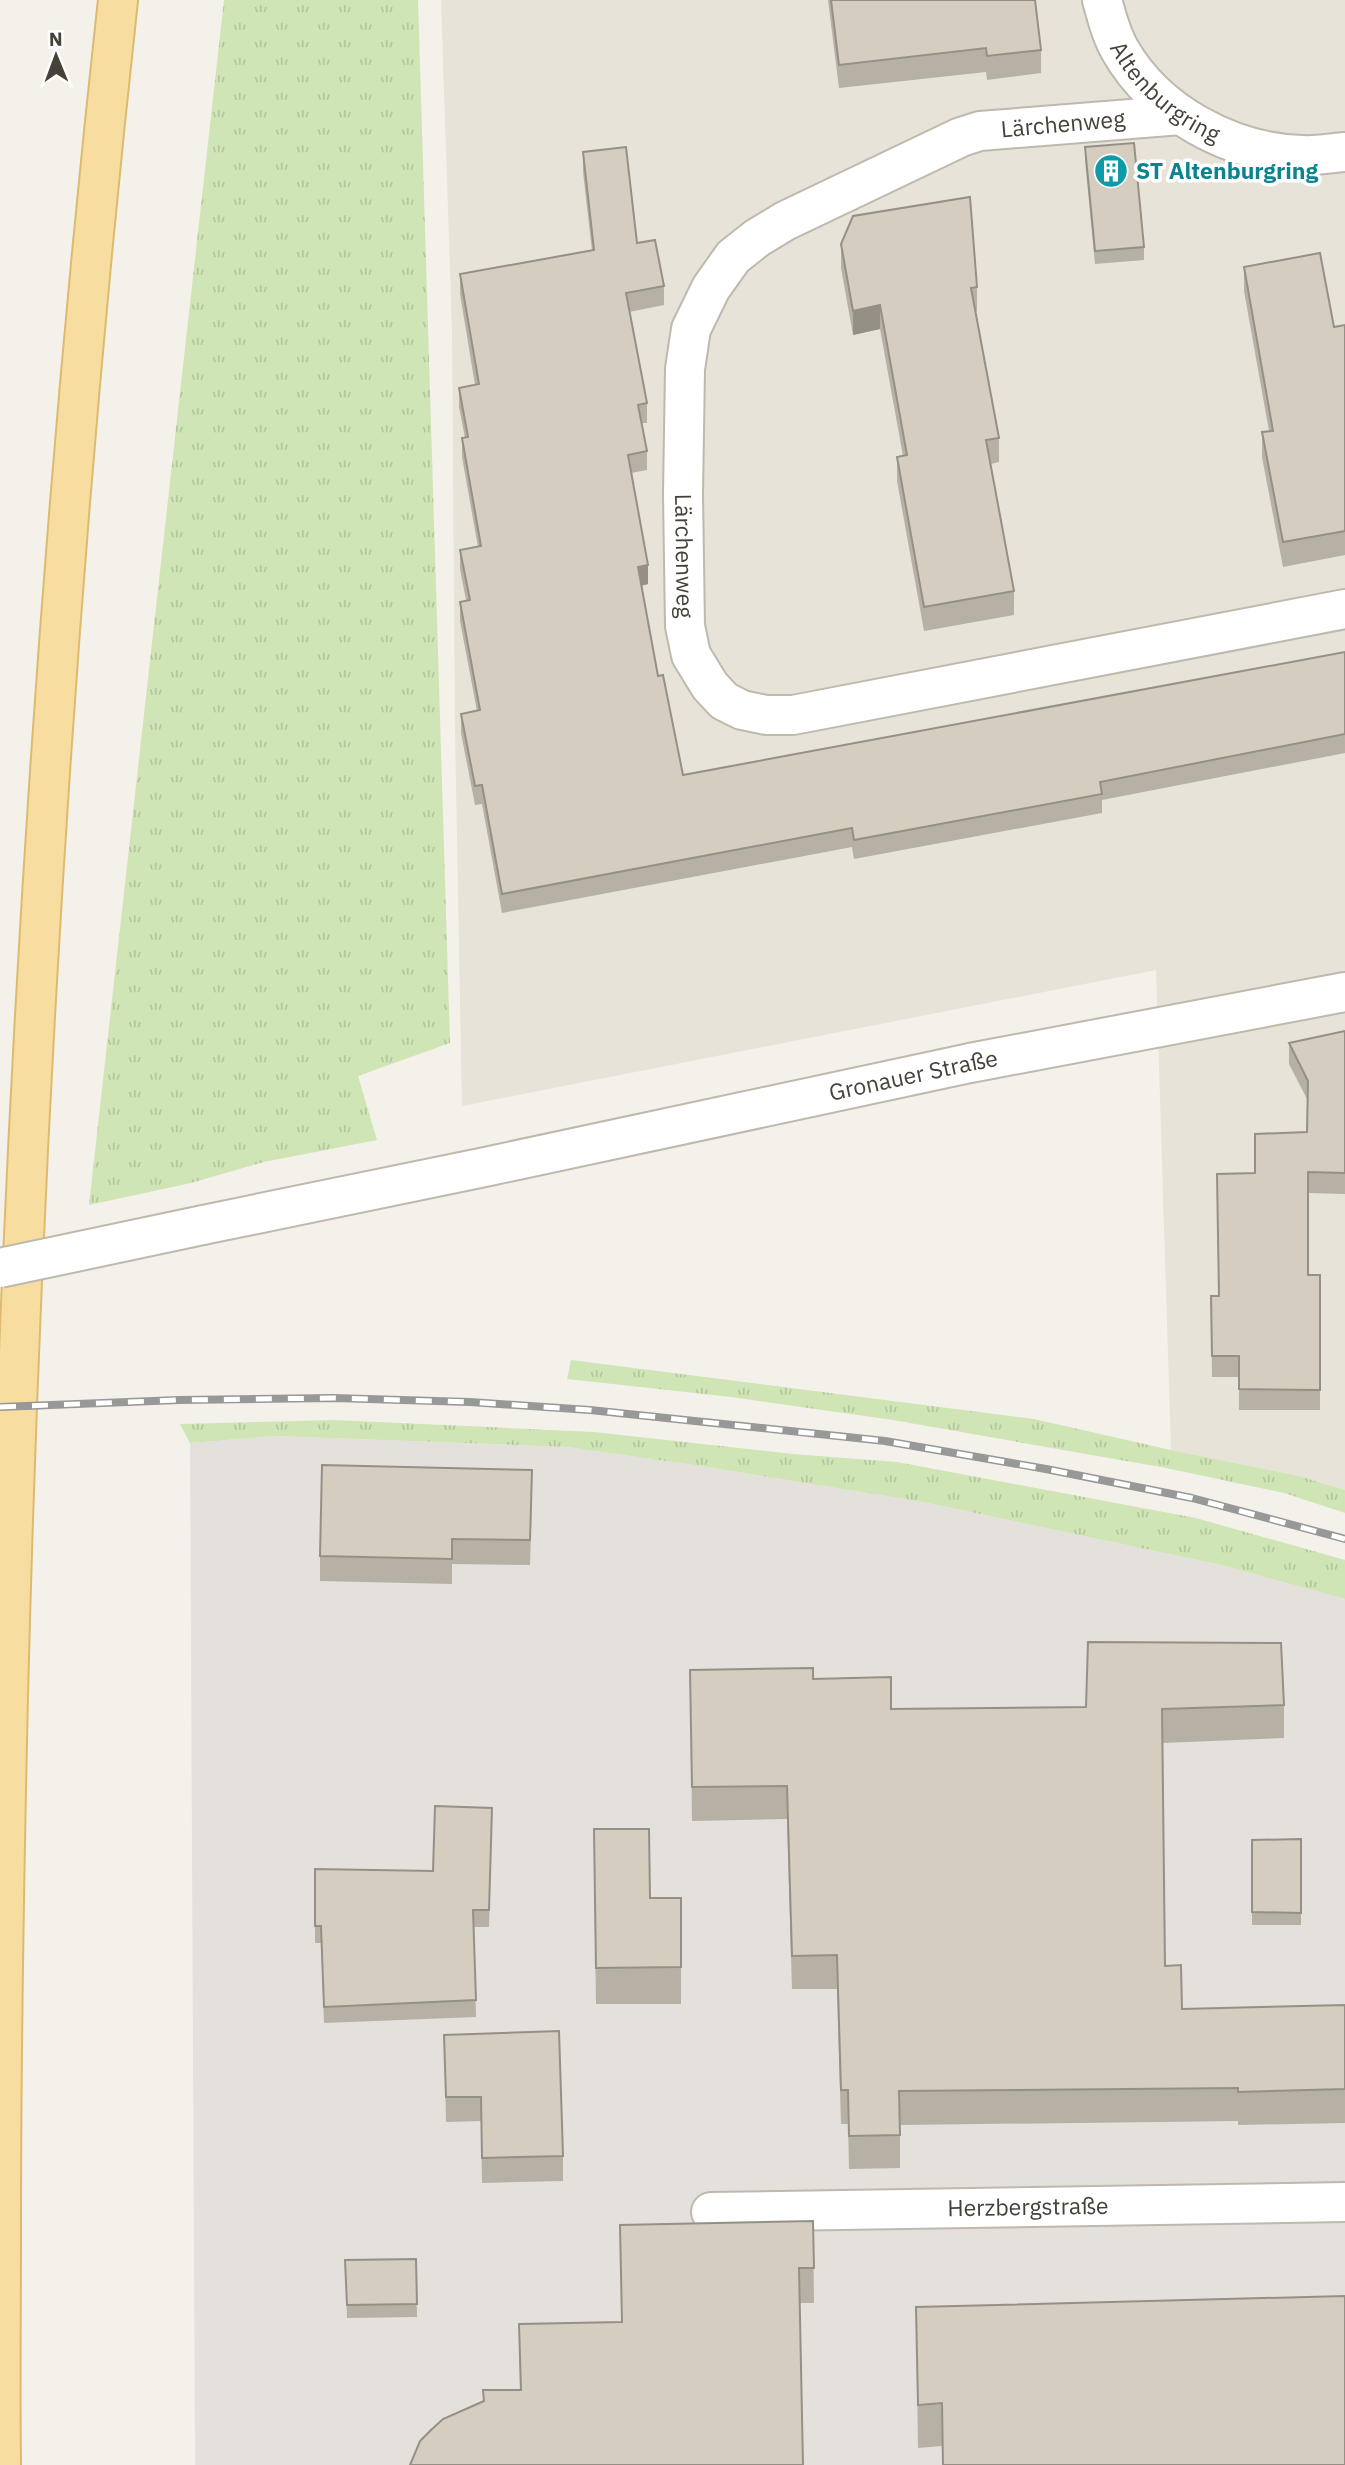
<svg xmlns="http://www.w3.org/2000/svg" width="1345" height="2465" viewBox="0 0 1345 2465" font-family="'IBM Plex Sans',sans-serif">
<style>
.residential{fill:#e7e3d8}
.industrial{fill:#e4e0db}
.grass{fill:url(#grass-tufts)}
.lines{fill:none;stroke-linecap:round;stroke-linejoin:round}
.minor-casing{stroke:#bfb8ad;stroke-width:42}
.primary-casing{stroke:#dcbb70;stroke-width:42}
.minor{stroke:#fff;stroke-width:38}
.primary{stroke:#f7dea0;stroke-width:38}
.rail-casing{stroke:#989898;stroke-width:8}
.rail{stroke:#fff;stroke-width:5;stroke-dasharray:16;stroke-linecap:butt}
.minor-bridge-casing{stroke:#bfb8ad;stroke-width:42;stroke-linecap:butt}
.minor-bridge{stroke:#fff;stroke-width:38}
.wall{fill:#b7b0a5}
.shaded-wall{fill:#959086}
.building{fill:#d5cdc0;stroke:#959086;stroke-width:2}
.labels{text-anchor:middle;stroke-width:7;stroke-linejoin:round;paint-order:stroke}
.street-label{font-size:23px;fill:#474239;stroke:#fff}
.culture-label{font-size:23px;font-weight:bold;fill:#0d838f;stroke:#fff;text-anchor:start}
</style>
<defs>
<pattern id="grass-tufts" width="24" height="20" patternUnits="userSpaceOnUse" patternTransform="scale(1.75)"><rect width="24" height="20" fill="#d0e5b6"/><path d="M3 7l-1-3M5 7V3M7 7l1-3M15 17l-1-3M17 17v-4M19 17l1-3" fill="none" stroke="#b4c69d"/></pattern>
</defs>
<rect width="100%" height="100%" fill="#f4f1ea"/>
<!-- residential -->
<path class="residential" d="M 441,0 L 1345,0 L 1345,1490 L 1299,1476 L 1171,1450 L 1156,970 L 462,1106 L 455,732 L 452,329 Z"/>
<!-- industrial -->
<path class="industrial" d="M 275,1436 L 567,1447 L 694,1465 L 923,1502 L 1221,1565 L 1345,1599 L 1345,2465 L 195,2465 L 190,1443 Z"/>
<!-- grass -->
<path class="grass" d="M 224,0 L 418,0 L 450,1043 L 358,1076 L 377,1140 L 264,1162 L 191,1183 L 89,1205 Z
M 571,1360 L 1034,1419 L 1171,1450 L 1299,1476 L 1345,1490 L 1345,1513 L 1284,1493 L 1166,1468 L 893,1420 L 731,1397 L 567,1379 Z
M 335,1420 L 594,1432 L 793,1454 L 897,1462 L 1196,1518 L 1345,1560 L 1345,1599 L 1221,1565 L 923,1502 L 694,1465 L 567,1447 L 275,1436 L 190,1443 L 180,1424 Z"/>
<g class="lines">
<!-- minor casing -->
<g class="minor-casing">
<g id="minor">
<path id="s1" d="M 1102,0 C 1107,17 1111,35 1120,50 C 1156,113 1231,153 1302,155 C 1316,156 1331,153 1345,152"/>
<path id="s2" d="M 1181,115 L 980,131 L 961,137 L 785,221 L 757,238 L 733,257 L 711,288 L 691,329 L 685,369 L 683,494 L 685,626 L 691,655 L 710,686 L 724,701 L 742,710 L 766,715 L 793,715 L 1345,609"/>
<path id="s3" d="M 203,1225 L 485,1167 L 970,1063 L 1345,992"/>
<path id="s4" d="M 711,2212 L 1345,2202"/>
</g>
</g>
<!-- primary casing -->
<g class="primary-casing">
<path id="primary" d="M 1,2465 C 0,2386 1,2308 1,2229 C 1,2051 4,1874 8,1696 C 22,1129 56,563 118,0"/>
</g>
<!-- minor -->
<use href="#minor" class="minor"/>
<!-- primary -->
<use href="#primary" class="primary"/>
<!-- rail casing -->
<g class="rail-casing">
<path id="rail" d="M 0,1407 L 179,1400 L 334,1398 L 470,1402 L 590,1410 L 885,1441 L 1046,1469 L 1192,1498 L 1345,1539"/>
</g>
<!-- rail -->
<use href="#rail" class="rail"/>
<!-- minor-bridge casing -->
<g class="minor-bridge-casing">
<path id="minor-bridge" d="M 0,1268 L 203,1225"/>
</g>
<!-- minor-bridge -->
<use href="#minor-bridge" class="minor-bridge"/>
</g>
<!-- wall -->
<path class="wall" d="M 828,0 L 1035,0 L 1041,50 L 1041,73 L 987,80 L 986,72 L 839,88 Z
M 1085,147 L 1144,247 L 1144,260 L 1095,264 L 1085,160 Z
M 583,152 L 664,286 L 664,305 L 629,312 L 647,403 L 647,423 L 642,423 L 647,451 L 647,470 L 631,473 L 648,584 L 642,586 L 658,676 L 683,775 L 1345,652 L 1345,753 L 1102,800 L 1102,813 L 854,859 L 852,847 L 502,913 L 482,804 L 475,805 L 461,733 L 461,714 L 477,711 L 460,621 L 460,602 L 466,600 L 460,569 L 460,550 L 478,547 L 462,457 L 462,438 L 465,438 L 459,407 L 459,388 L 475,385 L 460,294 L 460,274 L 592,251 L 583,172 Z
M 841,244 L 977,287 L 977,311 L 976,312 L 999,438 L 999,462 L 991,464 L 1014,591 L 1014,615 L 924,631 L 897,481 L 897,457 L 903,456 L 880,329 L 853,335 L 841,268 Z
M 1244,267 L 1334,327 L 1345,325 L 1345,555 L 1283,567 L 1262,457 L 1262,432 L 1269,431 L 1244,291 Z
M 1345,1031 L 1345,1194 L 1308,1193 L 1308,1275 L 1320,1275 L 1320,1410 L 1239,1410 L 1239,1377 L 1212,1377 L 1211,1296 L 1219,1296 L 1307,1132 L 1308,1101 L 1289,1064 L 1289,1043 Z
M 532,1495 L 530,1565 L 452,1564 L 452,1584 L 320,1581 L 320,1556 Z
M 690,1670 L 813,1679 L 891,1709 L 1284,1705 L 1284,1738 L 1163,1743 L 1165,1966 L 1182,2009 L 1345,2005 L 1345,2123 L 1238,2125 L 1238,2121 L 900,2125 L 900,2168 L 849,2169 L 848,2124 L 841,2124 L 837,1989 L 792,1989 L 787,1819 L 692,1821 Z
M 492,1808 L 489,1927 L 474,1927 L 476,2017 L 324,2023 L 321,1943 L 315,1943 L 315,1869 L 433,1871 Z
M 1301,1839 L 1301,1925 L 1252,1925 L 1252,1840 Z
M 594,1865 L 650,1898 L 681,1898 L 681,2004 L 596,2004 Z
M 444,2035 L 563,2156 L 563,2181 L 482,2183 L 481,2121 L 446,2122 Z
M 813,2221 L 814,2303 L 800,2303 L 803,2465 L 410,2465 L 420,2441 L 431,2430 L 443,2419 L 483,2401 L 483,2390 L 520,2390 L 519,2324 L 622,2322 L 620,2225 Z
M 416,2259 L 417,2317 L 347,2318 L 345,2260 Z
M 916,2307 L 1345,2465 L 942,2465 L 942,2446 L 918,2448 Z"/>
<!-- shaded-wall -->
<path class="shaded-wall" d="M 880,305 L 880,329 L 853,335 L 853,311 Z
M 648,565 L 648,584 L 638,586 L 638,567 Z"/>
<!-- building -->
<path class="building" d="M 831,0 L 1035,0 L 1041,50 L 987,56 L 986,48 L 839,65 Z
M 1134,143 L 1144,247 L 1095,251 L 1085,147 Z
M 626,147 L 637,243 L 655,240 L 664,286 L 626,293 L 647,403 L 638,405 L 647,451 L 628,455 L 648,565 L 638,567 L 658,676 L 663,675 L 683,775 L 1345,652 L 1345,734 L 1100,782 L 1102,794 L 854,840 L 852,828 L 502,894 L 482,785 L 475,786 L 461,714 L 480,710 L 460,602 L 470,600 L 460,550 L 481,546 L 462,438 L 468,437 L 459,388 L 479,384 L 460,274 L 594,250 L 583,152 Z
M 970,197 L 977,287 L 971,288 L 999,438 L 986,440 L 1014,591 L 924,607 L 897,457 L 907,455 L 880,305 L 853,311 L 841,244 L 853,216 Z
M 1320,253 L 1334,327 L 1345,325 L 1345,531 L 1283,542 L 1262,432 L 1273,431 L 1244,267 Z
M 1345,1031 L 1345,1173 L 1308,1172 L 1308,1275 L 1320,1275 L 1320,1390 L 1239,1389 L 1239,1356 L 1212,1356 L 1211,1296 L 1219,1296 L 1217,1174 L 1255,1173 L 1255,1134 L 1307,1132 L 1308,1081 L 1289,1043 Z
M 322,1465 L 532,1470 L 530,1540 L 452,1539 L 452,1559 L 320,1556 Z
M 1088,1642 L 1281,1643 L 1284,1705 L 1162,1709 L 1165,1966 L 1181,1965 L 1182,2009 L 1345,2005 L 1345,2089 L 1238,2092 L 1238,2088 L 899,2091 L 900,2135 L 849,2136 L 848,2090 L 841,2090 L 837,1955 L 792,1956 L 787,1786 L 692,1787 L 690,1670 L 813,1668 L 813,1679 L 891,1677 L 891,1709 L 1086,1707 Z
M 435,1806 L 492,1808 L 489,1910 L 473,1910 L 476,2000 L 324,2007 L 321,1926 L 315,1926 L 315,1869 L 433,1871 Z
M 594,1829 L 649,1829 L 650,1898 L 681,1898 L 681,1967 L 596,1968 Z
M 1301,1839 L 1301,1913 L 1252,1912 L 1252,1840 Z
M 559,2031 L 563,2156 L 482,2158 L 481,2097 L 446,2097 L 444,2035 Z
M 813,2221 L 814,2268 L 799,2268 L 803,2465 L 410,2465 L 420,2441 L 431,2430 L 443,2419 L 484,2401 L 483,2390 L 521,2390 L 519,2324 L 622,2322 L 620,2225 Z
M 416,2259 L 417,2304 L 347,2305 L 345,2260 Z
M 1345,2296 L 1345,2465 L 943,2465 L 942,2403 L 918,2405 L 916,2307 Z"/>
<!-- icons -->
<defs>
<g id="building-disc" transform="scale(1.75)"><circle r="9.5" fill="#0f9aa8" stroke="#fff"/><path d="M-4-6H4V6H1V3H-1V6H-4ZM-2.5-4.3h1.7v1.8h-1.7ZM.8-4.3h1.7v1.8H.8ZM-2.5-1h1.7V.8h-1.7ZM.8-1h1.7V.8H.8Z" fill="#fff"/></g>
</defs>
<g fill-rule="evenodd">
<use href="#building-disc" x="1111" y="171"/>
</g>
<g class="labels">
<!-- street labels -->
<g class="street-label">
<text dy="8" stroke="none"><textPath href="#s1" startOffset="116">Altenburgring</textPath></text>
<text transform="translate(1063 124) rotate(-5)" y="8">Lärchenweg</text>
<text dy="8" stroke="none"><textPath href="#s2" startOffset="791">Lärchenweg</textPath></text>
<text dy="8" stroke="none"><textPath href="#s3" startOffset="726">Gronauer Straße</textPath></text>
<text dy="8" stroke="none"><textPath href="#s4" startOffset="317">Herzbergstraße</textPath></text>
</g>
<!-- culture labels -->
<g class="culture-label">
<text x="1136" y="179">ST Altenburgring</text>
</g>
</g>
<!-- north arrow -->
<g transform="translate(56 56) rotate(359)" stroke="#ffffff" stroke-width="5" paint-order="stroke">
<path d="M0-5L12 26L0 18L-12 26Z" fill="#474239"/>
<text y="-10" font-size="19" font-weight="bold" text-anchor="middle" fill="#474239">N</text>
</g>
</svg>
